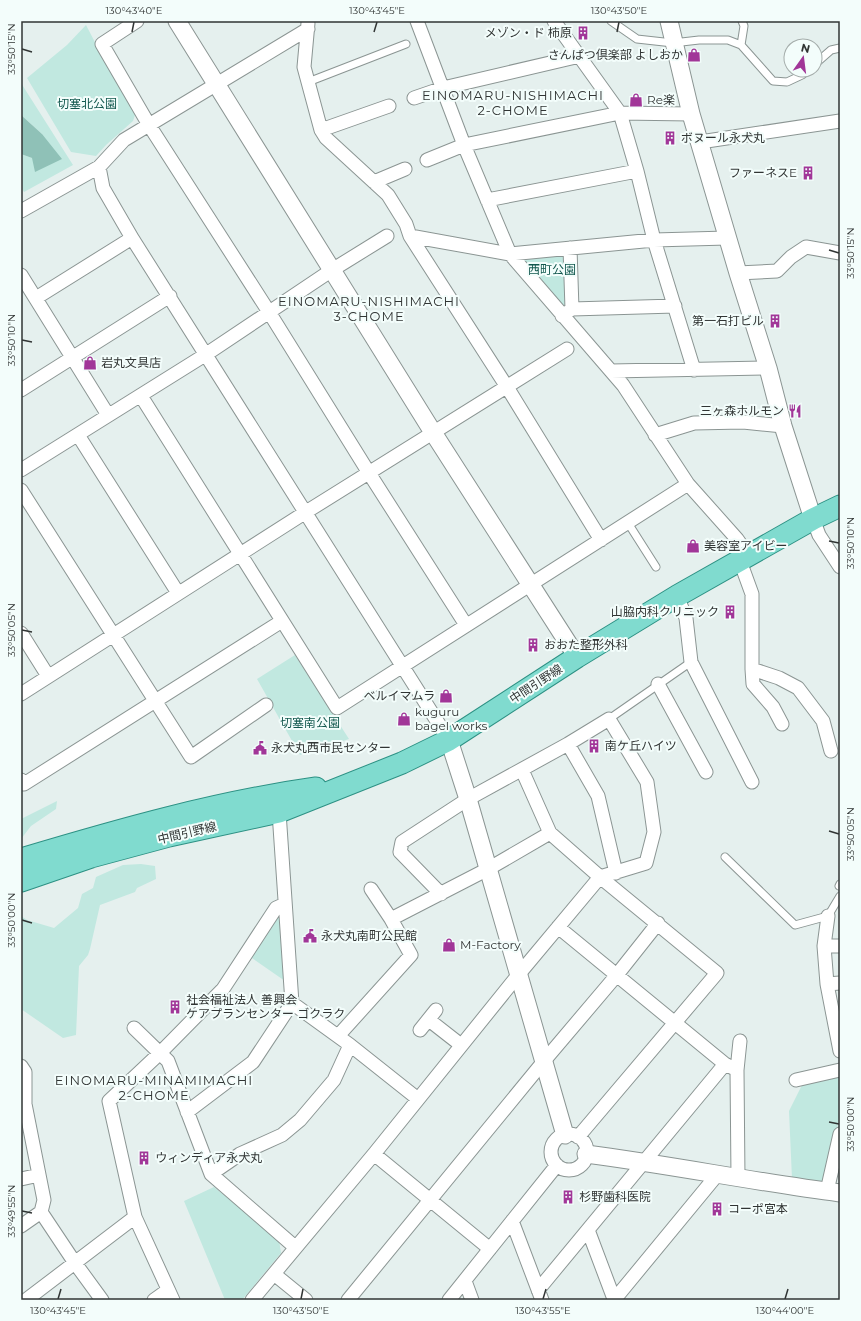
<svg xmlns="http://www.w3.org/2000/svg" width="861" height="1321" viewBox="0 0 861 1321" font-family="Montserrat,'Noto Sans JP',sans-serif">
<style>
.green{fill:#c1e8e0}
.water{fill:#8fc1b7}
.lines{fill:none;stroke-linecap:round;stroke-linejoin:round}
.service-casing{stroke:#8b9593;stroke-width:9}
.minor-casing{stroke:#8b9593;stroke-width:15}
.tertiary-casing{stroke:#8b9593;stroke-width:19}
.primary-casing{stroke:#2d9184;stroke-width:23}
.service{stroke:#fff;stroke-width:7}
.minor{stroke:#fff;stroke-width:13}
.tertiary{stroke:#fff;stroke-width:17}
.primary{stroke:#80dbcf;stroke-width:21}
.ticks{fill:none;stroke:#313534;stroke-width:1.5}
.labels{text-anchor:middle;stroke-width:4;stroke-linejoin:round;paint-order:stroke}
.poi-label{font-size:12px;fill:#313534;stroke:#f3fdfb;text-anchor:start}
.park-label{font-size:12px;fill:#12584e;stroke:#f3fdfb}
.street-label{font-size:12px;fill:#313534;stroke:#f3fdfb}
.neighbourhood-label{font-size:13px;letter-spacing:1px;fill:#313534;stroke:#f3fdfb}
.neatline{fill:none;stroke:#313534;stroke-width:1.5}
.ticks-label{font-size:10px;text-anchor:middle;fill:#313534}
</style>
<rect width="100%" height="100%" fill="#e5f0ee"/>
<!-- green -->
<path class="green" d="M 86,25 L 99,50 L 136,112 L 133,121 L 106,145 L 96,156 L 71,152 L 27,78 L 67,45 Z
M 21,83 L 73,165 L 24,192 L 21,187 L 21,154 L 32,158 L 42,134 L 21,115 Z
M 565,254 L 568,306 L 561,307 L 523,258 Z
M 295,655 L 349,739 L 300,755 L 257,679 Z
M 57,801 L 56,809 L 31,826 L 21,839 L 21,819 Z
M 141,864 L 155,866 L 156,879 L 137,888 L 135,892 L 100,905 L 90,949 L 88,955 L 79,966 L 76,1035 L 63,1038 L 21,1009 L 21,916 L 27,920 L 54,928 L 78,908 L 82,894 L 93,888 L 96,877 L 123,865 Z
M 282,914 L 285,981 L 249,956 L 273,918 Z
M 839,1076 C 846,1108 831,1152 824,1185 L 792,1179 L 789,1111 L 802,1085 Z
M 214,1187 L 279,1240 L 281,1253 L 242,1300 L 225,1300 L 184,1201 Z"/>
<!-- water -->
<path class="water" d="M 21,115 L 42,134 L 62,159 L 35,172 L 32,158 L 21,154 Z"/>
<g class="lines">
<!-- service casing -->
<g class="service-casing">
<path id="service" d="M 611,21 L 637,39 L 673,43 L 699,40 L 728,40 L 741,45 L 773,81 L 787,82 L 802,75 L 808,70
M 741,45 L 744,26 L 742,21
M 815,64 L 831,50 L 840,48
M 308,82 L 406,44
M 628,523 L 656,567
M 609,719 L 691,662
M 725,857 L 795,925 L 828,916 L 840,896
M 839,886 L 840,884"/>
</g>
<!-- minor casing -->
<g class="minor-casing">
<path id="minor" d="M 137,21 L 102,44 L 149,125 L 269,312 L 369,473 L 466,625
M 417,21 L 464,145 L 510,254 L 623,385 L 688,484 L 737,539 L 749,556
M 554,21 L 620,113 L 637,171 L 654,240 L 694,370
M 308,23 L 304,67 L 321,130 L 326,138 L 388,195 L 406,224 L 410,236 L 507,387 L 601,540
M 308,29 L 124,140 L 99,167 L 103,188 L 132,238 L 449,740
M 414,98 L 443,88 L 580,56
M 321,130 L 389,106
M 700,142 L 840,121
M 427,160 L 464,145 L 620,113 L 691,114
M 374,182 L 405,169
M 487,200 L 637,171
M 21,211 L 99,167
M 410,236 L 510,254 L 654,240 L 727,238
M 570,248 L 572,309
M 738,273 L 777,271 L 791,257 L 806,247 L 840,253
M 21,275 L 108,415
M 36,298 L 132,238
M 562,316 L 572,309 L 675,306
M 611,371 L 768,368
M 21,390 L 170,296
M 141,396 L 337,708 L 688,484
M 78,435 L 178,593
M 655,435 L 694,423 L 743,422 L 783,426
M 21,470 L 205,355 L 332,270 L 387,236
M 21,490 L 191,757 L 266,705
M 813,519 L 819,535 L 840,567
M 740,561 L 752,594 L 752,669 L 779,678 L 798,688 L 823,721 L 831,751
M 677,596 L 686,618 L 691,662 L 752,782
M 21,633 L 48,676
M 752,669 L 753,684 L 773,707 L 782,724
M 658,684 L 706,772
M 21,694 L 306,512 L 567,349
M 568,744 L 598,796 L 616,873
M 522,770 L 550,833 L 600,877 L 717,973 L 578,1137
M 21,780 L 24,784 L 282,621
M 828,916 L 824,946 L 827,984 L 840,1051
M 391,919 L 488,869 L 550,833
M 558,927 L 725,1064 L 737,1070 L 738,1178
M 824,946 L 840,946
M 827,984 L 840,983
M 292,1003 L 350,1045 L 418,1099
M 429,1020 L 461,1045
M 134,1028 L 168,1061 L 211,1174 L 295,1247
M 420,1030 L 436,1010
M 338,1036 L 411,955 L 391,919 L 371,889
M 21,1066 L 25,1072 L 25,1104 L 44,1200 L 41,1212 L 21,1226
M 737,1070 L 740,1041
M 796,1080 L 840,1070
M 187,1112 L 253,1062 L 292,1003 L 279,812
M551 1152a18 18 0 1 1 36 0a18 18 0 1 1-36 0Z
M 374,1154 L 490,1249
M 211,1174 L 240,1154 L 282,1135 L 300,1120 L 334,1080 L 350,1045
M 21,1179 L 39,1175
M 827,1191 L 840,1134
M 41,1212 L 75,1263 L 102,1300
M 512,1221 L 542,1300
M 588,1230 L 614,1299
M 274,1274 L 306,1300
M 465,1281 L 472,1300
M 538,1290 L 725,1064
M 26,1300 L 135,1217
M 154,1300 L 168,1290
M 173,1300 L 135,1217 L 109,1101 L 160,1053 L 223,989 L 276,908 L 285,904
M 252,1300 L 374,1154 L 519,974 L 600,877 L 646,863 L 654,832 L 647,782 L 609,719 L 568,744 L 468,799 L 402,842 L 400,852 L 441,894
M 348,1300 L 544,1061 L 616,976 L 658,923
M 449,1300 L 557,1165
M 614,1300 L 717,1175"/>
</g>
<!-- tertiary casing -->
<g class="tertiary-casing">
<path id="tertiary" d="M 177,21 L 434,434 L 577,657
M 669,21 L 691,114 L 738,273 L 768,368 L 783,426 L 813,519
M 449,740 L 468,799 L 565,1135
M 586,1154 C 671,1165 755,1182 840,1193"/>
</g>
<!-- primary casing -->
<g class="primary-casing">
<path id="primary" d="M 21,859 C 118,830 216,802 316,788
M 21,881 L 91,857 L 169,836 L 279,812 L 402,763 L 449,740 L 577,657 L 677,596 L 813,519 L 840,506"/>
</g>
<!-- service -->
<use href="#service" class="service"/>
<!-- minor -->
<use href="#minor" class="minor"/>
<!-- tertiary -->
<use href="#tertiary" class="tertiary"/>
<!-- primary -->
<use href="#primary" class="primary"/>
</g>
<!-- ticks -->
<path class="ticks" d="M 132,32 L 134,22M 374,32 L 377,22M 617,32 L 619,22M 22,49 L 32,52M 829,250 L 839,253M 22,340 L 32,342M 829,541 L 839,543M 22,630 L 32,632M 829,831 L 839,834M 22,920 L 32,923M 829,1122 L 839,1124M 22,1211 L 32,1213M 58,1299 L 61,1289M 301,1299 L 303,1289M 543,1299 L 546,1289M 785,1299 L 788,1289"/>
<!-- icons -->
<defs>
<g id="building-bare" transform="scale(1.08)"><path d="M-4-6H4V6H1V3H-1V6H-4ZM-2.5-4.3h1.7v1.8h-1.7ZM.8-4.3h1.7v1.8H.8ZM-2.5-1h1.7V.8h-1.7ZM.8-1h1.7V.8H.8Z" fill="#a13698" stroke="#f3fdfb" stroke-width="2.5" paint-order="stroke"/></g>
<g id="shop-bare" transform="scale(1.08)"><path d="M-5-2.5h2.3a2.7 3.5 0 0 1 5.4 0H5L5.5 6h-11ZM-1.5-2.5h3a1.5 2.3 0 0 0-3 0Z" fill="#a13698" stroke="#f3fdfb" stroke-width="2.5" paint-order="stroke"/></g>
<g id="restaurant-bare" transform="scale(1.08)"><path d="M-5-6h1v4h1v-4h1v4h1v-4h1v5L-1.5 .5V6h-2V.5L-5-1ZM5-6V6H3V1.5H1.5Q1.5-4 5-6Z" fill="#a13698" stroke="#f3fdfb" stroke-width="2.5" paint-order="stroke"/></g>
<g id="civic-bare" transform="scale(1.08)"><path d="M-.6-6.5H3V-4.5H.6V-3L4-1V1h2V6H-6V1h2V-1L-.6-3ZM-1.2 2.5V6h2.4V2.5Z" fill="#a13698" stroke="#f3fdfb" stroke-width="2.5" paint-order="stroke"/></g>
</defs>
<g fill-rule="evenodd">
<use href="#building-bare" x="583" y="33"/>
<use href="#shop-bare" x="694" y="55"/>
<use href="#shop-bare" x="636" y="100"/>
<use href="#building-bare" x="670" y="138"/>
<use href="#building-bare" x="808" y="173"/>
<use href="#building-bare" x="775" y="321"/>
<use href="#shop-bare" x="90" y="363"/>
<use href="#restaurant-bare" x="795" y="411"/>
<use href="#shop-bare" x="693" y="546"/>
<use href="#building-bare" x="730" y="612"/>
<use href="#building-bare" x="533" y="645"/>
<use href="#shop-bare" x="446" y="696"/>
<use href="#shop-bare" x="404" y="719"/>
<use href="#building-bare" x="594" y="746"/>
<use href="#civic-bare" x="260" y="748"/>
<use href="#civic-bare" x="310" y="936"/>
<use href="#shop-bare" x="449" y="945"/>
<use href="#building-bare" x="175" y="1007"/>
<use href="#building-bare" x="144" y="1158"/>
<use href="#building-bare" x="568" y="1197"/>
<use href="#building-bare" x="717" y="1209"/>
</g>
<g class="labels">
<!-- poi labels -->
<g class="poi-label">
<text x="572" y="37" text-anchor="end">メゾン・ド 柿原</text>
<text x="683" y="59" text-anchor="end">さんぱつ倶楽部 よしおか</text>
<text x="647" y="104">Re楽</text>
<text x="681" y="142">ボヌール永犬丸</text>
<text x="797" y="177" text-anchor="end">ファーネスE</text>
<text x="764" y="325" text-anchor="end">第一石打ビル</text>
<text x="101" y="367">岩丸文具店</text>
<text x="784" y="415" text-anchor="end">三ヶ森ホルモン</text>
<text x="704" y="550">美容室アイビー</text>
<text x="719" y="616" text-anchor="end">山脇内科クリニック</text>
<text x="544" y="649">おおた整形外科</text>
<text x="435" y="700" text-anchor="end">ベルイマムラ</text>
<text x="415" y="716">kuguru<tspan x="415" dy="14">bagel works</tspan></text>
<text x="605" y="750">南ケ丘ハイツ</text>
<text x="271" y="752">永犬丸西市民センター</text>
<text x="321" y="940">永犬丸南町公民館</text>
<text x="460" y="949">M-Factory</text>
<text x="186" y="1004">社会福祉法人 善興会<tspan x="186" dy="14">ケアプランセンター ゴクラク</tspan></text>
<text x="155" y="1162">ウィンディア永犬丸</text>
<text x="579" y="1201">杉野歯科医院</text>
<text x="728" y="1213">コーポ宮本</text>
</g>
<!-- park labels -->
<g class="park-label">
<text x="87" y="108">切塞北公園</text>
<text x="552" y="274">西町公園</text>
<text x="310" y="727">切塞南公園</text>
</g>
<!-- street labels -->
<g class="street-label">
<text transform="translate(536 684) rotate(-33)" y="4">中間引野線</text>
<text transform="translate(187 833) rotate(-13)" y="4">中間引野線</text>
</g>
<!-- neighbourhood labels -->
<g class="neighbourhood-label">
<text x="513" y="100">EINOMARU-NISHIMACHI<tspan x="513" dy="15">2-CHOME</tspan></text>
<text x="369" y="306">EINOMARU-NISHIMACHI<tspan x="369" dy="15">3-CHOME</tspan></text>
<text x="154" y="1085">EINOMARU-MINAMIMACHI<tspan x="154" dy="15">2-CHOME</tspan></text>
</g>
</g>
<!-- border -->
<rect width="861" height="1321" fill="none" stroke="#f3fdfb" stroke-width="44"/>
<!-- north arrow -->
<g transform="translate(803 58) rotate(14)"><circle r="19" fill="#f3fdfb" stroke="#a5adab"/>
<path d="M0-3L7 15L0 10L-7 15Z" fill="#a13698"/>
<text y="-6" font-size="11" font-weight="bold" text-anchor="middle" fill="#313534">N</text>
</g>
<rect x="22" y="22" width="817" height="1277" class="neatline"/>
<g class="ticks-label">
<text x="134" y="14">130°43'40"E</text>
<text x="377" y="14">130°43'45"E</text>
<text x="619" y="14">130°43'50"E</text>
<text transform="translate(11 49) rotate(-90)" y="4">33°50'15"N</text>
<text transform="translate(850 253) rotate(-90)" y="4">33°50'15"N</text>
<text transform="translate(11 340) rotate(-90)" y="4">33°50'10"N</text>
<text transform="translate(850 543) rotate(-90)" y="4">33°50'10"N</text>
<text transform="translate(11 630) rotate(-90)" y="4">33°50'05"N</text>
<text transform="translate(850 834) rotate(-90)" y="4">33°50'05"N</text>
<text transform="translate(11 920) rotate(-90)" y="4">33°50'00"N</text>
<text transform="translate(850 1124) rotate(-90)" y="4">33°50'00"N</text>
<text transform="translate(11 1211) rotate(-90)" y="4">33°49'55"N</text>
<text x="58" y="1314">130°43'45"E</text>
<text x="301" y="1314">130°43'50"E</text>
<text x="543" y="1314">130°43'55"E</text>
<text x="785" y="1314">130°44'00"E</text>
</g>
</svg>
